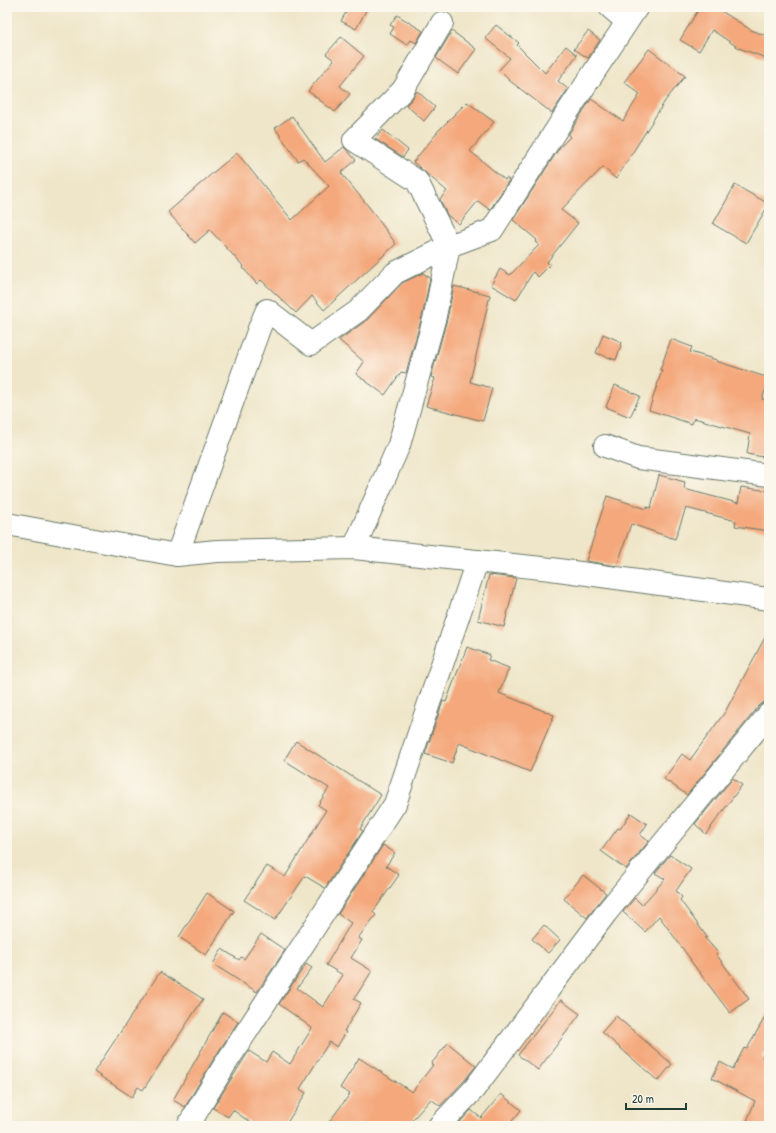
<svg xmlns="http://www.w3.org/2000/svg" width="776" height="1133" viewBox="0 0 776 1133" font-family="'Patrick Hand',sans-serif">
<style>
.building{fill:#f4a87b}
.lines{fill:none;stroke-linecap:round;stroke-linejoin:round}
.street-casing{stroke:#687868;stroke-width:24}
.secondary-casing{stroke:#687868;stroke-width:24}
.street{stroke:#fff;stroke-width:22}
.secondary{stroke:#fff;stroke-width:22}
</style>
<rect width="100%" height="100%" fill="#fbf7ec"/>
<filter id="ink" filterUnits="userSpaceOnUse"><feTurbulence type="fractalNoise" baseFrequency=".025" numOctaves="2"/><feDisplacementMap in="SourceGraphic" scale="8" xChannelSelector="R" yChannelSelector="G"/><feConvolveMatrix kernelMatrix="1 2 1 2 8 2 1 2 1" color-interpolation-filters="sRGB"/></filter>
<filter id="wash" filterUnits="userSpaceOnUse"><feTurbulence type="fractalNoise" baseFrequency=".012" numOctaves="4" result="noise"/><feDisplacementMap in="SourceGraphic" scale="16" xChannelSelector="R" yChannelSelector="G"/><feGaussianBlur stdDeviation="0.9" result="paint"/><feColorMatrix in="noise" values="0 0 0 0 0 0 0 0 0 0 0 0 0 0 0 0 0 1.4 0 .05"/><feComposite in="paint" operator="in"/></filter>
<g filter="url(#wash)">
<rect width="100%" height="100%" fill="#efe6c9"/>
<g id="blocks">
<!-- building -->
<path class="building" d="M 349,7 L 368,7 L 356,29 L 341,21 Z
M 700,7 L 715,7 L 751,30 L 769,37 L 769,59 L 739,48 L 712,30 L 699,51 L 680,40 Z
M 397,15 L 423,31 L 416,43 L 411,40 L 407,45 L 390,34 L 394,27 L 390,25 Z
M 496,25 L 519,43 L 517,45 L 545,73 L 566,46 L 577,55 L 558,81 L 568,89 L 552,113 L 510,81 L 499,70 L 510,58 L 485,38 Z
M 452,31 L 476,49 L 458,74 L 436,58 Z
M 588,31 L 600,40 L 588,58 L 574,49 Z
M 341,37 L 364,56 L 340,86 L 350,94 L 335,112 L 308,91 L 334,60 L 326,54 Z
M 649,49 L 685,76 L 665,101 L 616,179 L 603,167 L 561,210 L 578,223 L 547,262 L 550,265 L 538,277 L 533,272 L 516,300 L 491,285 L 500,269 L 510,275 L 539,245 L 535,242 L 537,240 L 513,220 L 560,147 L 570,137 L 568,135 L 591,99 L 623,121 L 640,94 L 624,82 Z
M 417,91 L 435,107 L 424,121 L 406,105 L 412,99 Z
M 467,102 L 494,122 L 470,151 L 505,180 L 506,178 L 509,180 L 490,210 L 478,201 L 459,224 L 447,215 L 440,199 L 447,191 L 413,162 L 437,133 L 437,132 Z
M 292,116 L 325,162 L 344,147 L 356,160 L 341,173 L 369,207 L 396,244 L 324,310 L 312,296 L 296,313 L 261,280 L 257,284 L 243,268 L 244,267 L 210,230 L 195,243 L 168,212 L 215,171 L 237,153 L 292,220 L 329,186 L 303,158 L 298,161 L 275,128 Z
M 383,130 L 408,150 L 403,157 L 375,139 Z
M 735,185 L 769,204 L 746,243 L 713,224 Z
M 423,273 L 430,278 L 423,313 L 406,373 L 401,372 L 385,395 L 356,374 L 364,362 L 339,340 L 367,320 L 402,283 Z
M 454,286 L 490,295 L 470,382 L 492,388 L 483,421 L 426,406 L 435,378 L 431,377 L 447,319 Z
M 603,334 L 622,342 L 616,360 L 596,353 Z
M 671,339 L 692,347 L 690,352 L 717,360 L 716,361 L 769,378 L 769,381 L 762,399 L 769,400 L 769,426 L 763,457 L 747,454 L 750,434 L 694,418 L 692,424 L 649,410 L 662,370 L 660,370 Z
M 615,385 L 640,396 L 630,417 L 606,407 Z
M 659,475 L 685,482 L 684,489 L 738,503 L 741,487 L 769,491 L 769,531 L 735,526 L 736,521 L 686,508 L 675,539 L 631,524 L 617,566 L 586,561 L 607,496 L 647,509 L 647,507 L 651,508 Z
M 489,575 L 516,578 L 504,627 L 478,620 Z
M 769,630 L 769,700 L 768,702 L 764,702 L 759,706 L 687,795 L 664,779 L 682,754 L 690,760 L 725,712 Z
M 467,647 L 490,655 L 488,660 L 509,668 L 499,693 L 554,715 L 530,772 L 459,743 L 452,763 L 425,754 L 443,701 L 446,702 Z
M 296,741 L 381,795 L 360,829 L 363,831 L 325,888 L 305,876 L 275,920 L 244,900 L 267,866 L 285,877 L 326,810 L 318,805 L 329,788 L 284,760 Z
M 733,778 L 742,785 L 706,834 L 695,824 Z
M 631,813 L 647,824 L 640,835 L 649,841 L 626,869 L 601,851 L 618,828 L 620,829 Z
M 383,845 L 395,853 L 386,866 L 399,875 L 373,912 L 376,915 L 358,938 L 362,940 L 351,958 L 372,971 L 354,999 L 361,1003 L 344,1031 L 346,1032 L 337,1047 L 329,1042 L 300,1089 L 306,1093 L 285,1126 L 255,1126 L 233,1110 L 228,1117 L 213,1108 L 249,1051 L 266,1062 L 272,1052 L 290,1064 L 312,1028 L 279,1004 L 306,964 L 312,968 L 297,988 L 323,1007 L 343,975 L 326,965 L 351,923 L 338,914 Z
M 670,855 L 691,869 L 676,891 L 682,897 L 680,900 L 707,937 L 705,938 L 718,953 L 716,954 L 749,999 L 730,1013 L 690,960 L 691,960 L 659,916 L 645,932 L 623,912 L 635,898 L 642,905 L 665,879 L 655,873 Z
M 583,875 L 606,893 L 587,918 L 564,899 Z
M 207,893 L 234,911 L 206,955 L 179,937 Z
M 544,925 L 560,940 L 548,953 L 532,939 Z
M 261,934 L 285,950 L 257,992 L 213,964 L 222,949 L 239,960 L 241,957 L 244,959 Z
M 160,972 L 203,999 L 143,1090 L 138,1087 L 132,1097 L 94,1072 Z
M 561,1000 L 580,1014 L 538,1070 L 518,1055 Z
M 769,1010 L 769,1044 L 762,1057 L 769,1061 L 769,1126 L 745,1126 L 755,1101 L 712,1078 L 720,1062 L 733,1069 L 744,1048 L 747,1049 Z
M 223,1012 L 238,1022 L 213,1060 L 185,1107 L 173,1100 Z
M 616,1016 L 672,1064 L 658,1081 L 602,1032 Z
M 448,1043 L 476,1066 L 464,1081 L 440,1106 L 431,1099 L 407,1126 L 326,1126 L 350,1094 L 340,1088 L 359,1058 L 412,1092 L 433,1065 L 431,1064 Z
M 501,1094 L 521,1110 L 508,1126 L 466,1126 L 460,1122 L 471,1110 L 481,1118 Z"/>
</g>
</g>
<g filter="url(#ink)">
<use href="#blocks" fill-opacity="0" stroke="#687868" stroke-width="1"/>
<g class="lines">
<!-- street casing -->
<g class="street-casing">
<path id="street" d="M 610,7 L 627,22
M 605,446 L 638,458 L 769,475
M 354,548 L 399,445 L 435,316 L 449,246 L 417,181 L 354,140 L 403,90 L 442,23
M 177,555 L 260,326 L 267,310 L 311,344 L 358,311 L 395,273 L 449,246 L 492,230 L 565,116 L 637,7
M 188,1126 L 224,1066 L 395,804 L 477,561
M 439,1126 L 474,1089 L 606,913 L 769,714"/>
</g>
<!-- secondary casing -->
<g class="secondary-casing">
<path id="secondary" d="M 7,524 L 177,555 L 217,551 L 354,548 L 551,569 L 769,599"/>
</g>
<!-- street -->
<use href="#street" class="street"/>
<!-- secondary -->
<use href="#secondary" class="secondary"/>
</g>
</g>
<!-- margin -->
<rect width="776" height="1133" fill="none" stroke="#fbf7ec" stroke-width="24"/>
<!-- scale -->
<path d="M626 1103v6h60v-6" fill="none" stroke="#1f3d34" stroke-width="2"/>
<text x="632" y="1103" font-size="12" fill="#1f3d34" stroke="#fbf7ec" stroke-width="3" paint-order="stroke">20 m</text>
</svg>
